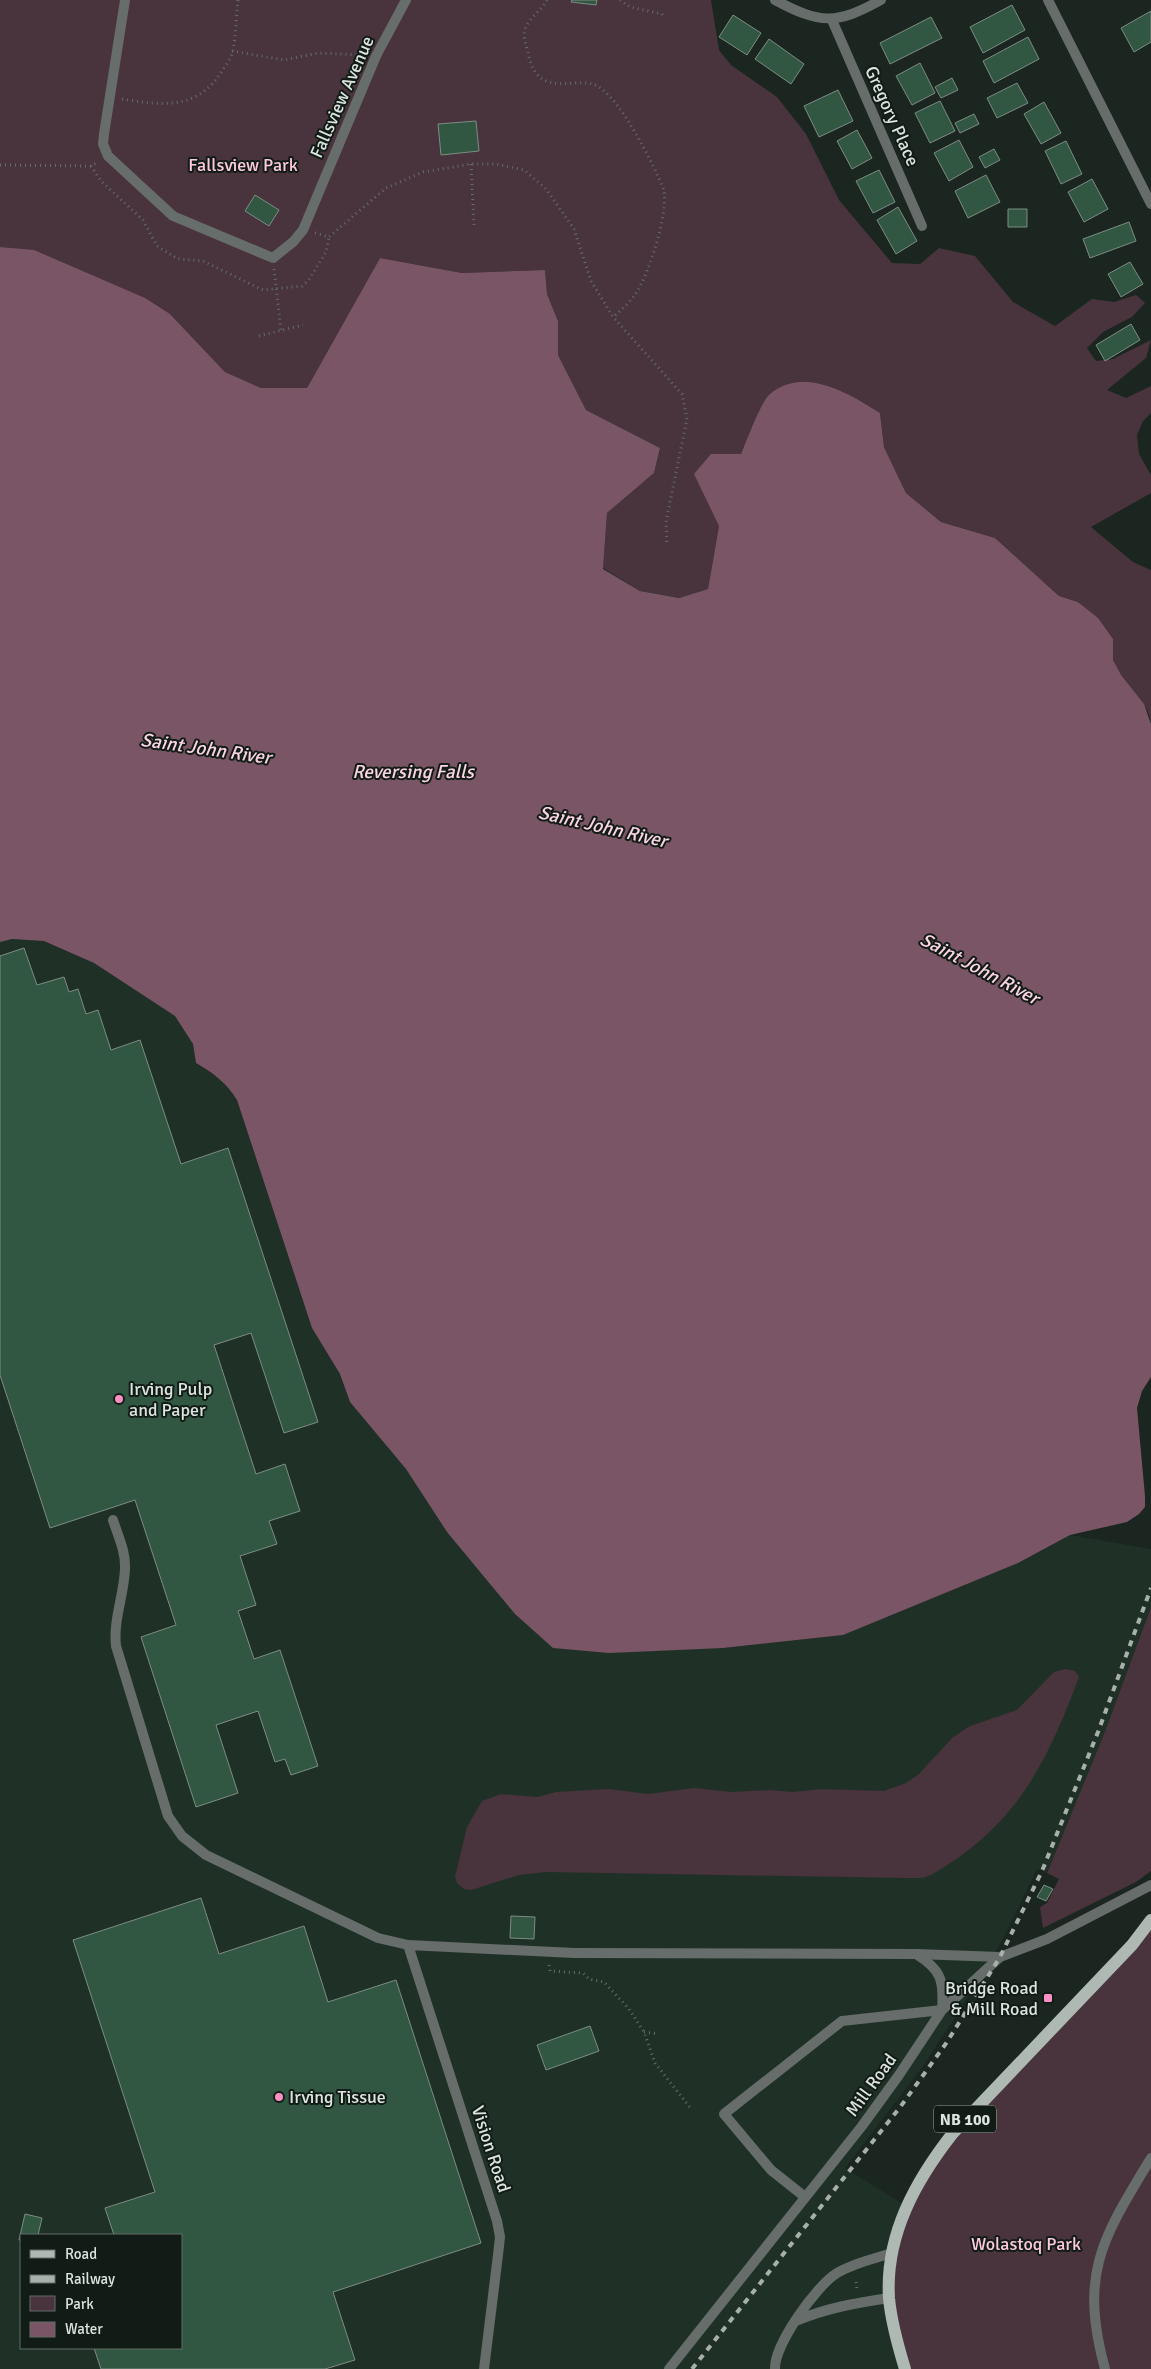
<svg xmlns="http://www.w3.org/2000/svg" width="1151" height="2369" viewBox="0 0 1151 2369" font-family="Signika,sans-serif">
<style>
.built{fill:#1f3127;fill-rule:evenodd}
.green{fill:#49333c}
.water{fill:#7a5565}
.building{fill:#315743;stroke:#7e8c84}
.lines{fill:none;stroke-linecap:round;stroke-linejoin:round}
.path{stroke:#646e68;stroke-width:3;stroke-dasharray:1 4;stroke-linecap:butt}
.service{stroke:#676d6a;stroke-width:10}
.minor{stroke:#676d6a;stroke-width:10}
.tertiary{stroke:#676d6a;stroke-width:10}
.primary{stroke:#adb9b2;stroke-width:12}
.rail{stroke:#a8b0ab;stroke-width:4;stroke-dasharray:6 6;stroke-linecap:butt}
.poi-dot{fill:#fc8fc2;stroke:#111c16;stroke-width:2}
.labels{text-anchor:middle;stroke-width:4;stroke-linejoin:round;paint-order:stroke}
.shield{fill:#111c16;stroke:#a0a8a3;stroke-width:1}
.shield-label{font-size:16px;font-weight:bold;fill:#dde4e0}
.street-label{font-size:18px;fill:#dde4e0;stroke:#111c16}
.park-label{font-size:18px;fill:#fec8df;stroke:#111c16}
.poi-label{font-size:18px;fill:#dde4e0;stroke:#111c16;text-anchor:start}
.water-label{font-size:19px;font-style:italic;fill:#fcd3e4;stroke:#111c16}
</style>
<rect width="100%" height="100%" fill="#1a261f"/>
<!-- built -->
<path class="built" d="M 12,939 L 44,941 L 94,963 L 175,1016 L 193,1044 L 196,1063 L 210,1071 L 231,1089 L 237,1100 L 312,1328 L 340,1374 L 350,1402 L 406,1469 L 447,1532 L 723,1648 L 843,1635 L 1018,1563 L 1070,1535 L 1151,1549 L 1151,1607 L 1104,1734 L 1047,1873 L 1037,1869 L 1003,1939 L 954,2019 L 921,2069 L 845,2168 L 906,2206 L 905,2369 L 0,2369 L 0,942 ZM 21,2235 L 181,2235 L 181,2348 L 21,2348 Z"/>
<!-- green -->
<path class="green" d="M 0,0 L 711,0 L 719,50 L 731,65 L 777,97 L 806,134 L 839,200 L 892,263 L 920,264 L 939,248 L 975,256 L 1013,302 L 1055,326 L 1092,299 L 1114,302 L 1136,295 L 1145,303 L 1132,317 L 1103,332 L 1087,348 L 1096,361 L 1113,359 L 1151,340 L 1146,358 L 1107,390 L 1126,398 L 1151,386 L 1151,413 L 1143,421 L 1137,435 L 1139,454 L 1151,475 L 1151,493 L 1091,527 L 1133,562 L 1151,570 L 1151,723 C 1148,697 1118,684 1113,659 C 1112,653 1113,646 1113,639 L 1078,602 L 1059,596 L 995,538 L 941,522 L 906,493 L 884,447 L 880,413 C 848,393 802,364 769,396 C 761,403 746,442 741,454 L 711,454 L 712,510 L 719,526 L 708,589 L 679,598 L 640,591 L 603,568 L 607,513 L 654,473 L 660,448 L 586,410 L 558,355 L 558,321 L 547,294 L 545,270 L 462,273 L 380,258 L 307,388 L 261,388 L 225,372 L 170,314 L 34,251 L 0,247 Z
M 1151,1607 L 1151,1871 L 1136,1882 L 1043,1928 L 1040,1907 L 1047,1903 L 1059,1879 L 1047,1873 L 1104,1734 Z
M 1065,1669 L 1075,1671 L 1079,1677 C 1046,1765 1016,1826 931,1875 L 923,1878 L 906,1878 L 546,1872 L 519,1875 L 471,1890 L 464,1889 L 457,1883 L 455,1877 L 467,1827 L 482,1801 L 501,1794 L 538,1797 L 556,1792 L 609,1789 L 648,1794 L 694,1788 L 732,1792 L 769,1790 L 793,1792 L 821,1789 L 884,1791 L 906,1783 L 919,1774 L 952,1738 L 970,1726 L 1017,1710 L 1054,1672 Z
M 1151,1920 L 1151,2369 L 905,2369 L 895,2328 L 892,2253 L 934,2156 Z"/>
<!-- water -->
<path class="water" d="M 0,247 L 34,250 L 145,298 L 170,314 L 225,372 L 261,388 L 307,388 L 380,258 L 462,273 L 545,270 L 547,294 L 558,321 L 558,355 L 586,410 L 660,448 L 654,473 L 607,513 L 603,569 L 640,591 L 679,598 L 708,589 L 719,526 L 694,474 L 711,454 L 741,454 C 746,442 761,402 769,395 C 803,365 848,393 880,413 L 884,447 L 906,493 L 941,522 L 995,538 L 1059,596 L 1078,602 L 1098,618 L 1113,639 L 1113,660 L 1121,675 L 1144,704 L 1151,724 L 1151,1377 L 1142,1391 L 1137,1408 L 1145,1496 L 1145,1507 L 1139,1514 L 1127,1522 L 1070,1535 L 1018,1563 L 843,1635 L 723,1648 L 609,1653 L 553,1648 L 515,1614 L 447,1532 L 406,1469 L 350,1402 L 340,1374 L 312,1328 L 237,1100 C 227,1083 213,1073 196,1063 L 193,1044 L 175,1016 L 94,963 L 44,941 L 12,939 L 0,942 Z"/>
<!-- building -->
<path class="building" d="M 572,0 L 597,0 L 596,5 L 571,2 Z
M 1012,5 L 1025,30 L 983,53 L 970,27 Z
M 1151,11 L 1151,42 L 1134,52 L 1121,28 Z
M 733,15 L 761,33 L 747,55 L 719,37 Z
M 931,17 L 942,38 L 890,64 L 880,43 Z
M 1028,37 L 1039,59 L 994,83 L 983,61 Z
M 769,39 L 804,64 L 791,84 L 755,59 Z
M 920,63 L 935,93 L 912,105 L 896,76 Z
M 952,78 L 958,90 L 941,98 L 935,87 Z
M 1017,83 L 1028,103 L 997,118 L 987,98 Z
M 838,90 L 853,121 L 819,137 L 804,106 Z
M 940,101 L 955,131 L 930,143 L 915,113 Z
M 1044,102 L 1061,133 L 1041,144 L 1024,114 Z
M 974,114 L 979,124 L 960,133 L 955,123 Z
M 476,121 L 479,151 L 441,155 L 438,124 Z
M 857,130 L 872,158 L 852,169 L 837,141 Z
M 959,140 L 973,167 L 949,181 L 934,153 Z
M 1066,141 L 1082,174 L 1061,184 L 1045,151 Z
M 994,149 L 1000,160 L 985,168 L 979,157 Z
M 879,170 L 895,202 L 873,213 L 856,181 Z
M 986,175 L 1000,202 L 968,218 L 955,191 Z
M 1092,179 L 1108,209 L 1084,222 L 1068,192 Z
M 255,195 L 279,210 L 269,226 L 245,211 Z
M 898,207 L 917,241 L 896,254 L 877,220 Z
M 1008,209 L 1027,209 L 1027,227 L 1008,227 Z
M 1129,222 L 1136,241 L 1090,258 L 1083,239 Z
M 1130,262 L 1143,284 L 1121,297 L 1108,274 Z
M 1131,324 L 1140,340 L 1105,361 L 1096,345 Z
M 24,948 L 37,985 L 64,977 L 69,992 L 78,989 L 86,1014 L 98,1010 L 111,1050 L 140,1040 L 181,1164 L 228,1148 L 318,1422 L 284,1433 L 251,1333 L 214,1345 L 256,1474 L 285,1464 L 300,1511 L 269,1521 L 277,1544 L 240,1556 L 256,1605 L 238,1611 L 254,1659 L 280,1650 L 318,1766 L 291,1775 L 285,1759 L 275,1762 L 258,1711 L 216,1725 L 238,1793 L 196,1807 L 141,1637 L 176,1625 L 135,1500 L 50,1528 L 0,1375 L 0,956 Z
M 1044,1885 L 1053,1889 L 1046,1901 L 1037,1897 Z
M 201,1898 L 219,1954 L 304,1926 L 328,2002 L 396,1980 L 481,2243 L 333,2292 L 355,2360 L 325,2369 L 101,2369 L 94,2348 L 181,2348 L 181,2235 L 114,2235 L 105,2208 L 155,2192 L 73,1940 Z
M 511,1916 L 535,1917 L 534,1939 L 510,1938 Z
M 590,2026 L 599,2051 L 546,2070 L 537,2045 Z
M 25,2214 L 42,2218 L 38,2235 L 21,2235 L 21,2240 L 19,2240 Z"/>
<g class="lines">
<!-- path -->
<path class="path" d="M 547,0 C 542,10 531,16 526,27 C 522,35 526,44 528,53 C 538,103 577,73 599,87 C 622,102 653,163 664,190 C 668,215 649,274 635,295 C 629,303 621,310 613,317
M 620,0 L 630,7 L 662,14 L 664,18
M 232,51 L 284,60 L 318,53 L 363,55
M 122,99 C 160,105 195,111 220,74 C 225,67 231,59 233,50 C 236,34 236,16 238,0
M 471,164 L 474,226
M 0,165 L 91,166 L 98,162
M 91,166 L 101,181 L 143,220 L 157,246 L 178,259 L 203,261 L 263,290 L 302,286 L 308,281 L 326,252 L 329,237
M 315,233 L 329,237 L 386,188 L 423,172 L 471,164 L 496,164 L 524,170 L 546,189 L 574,229 L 591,281 L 613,317 L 682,394 L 687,419 L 666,522 L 667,545
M 274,269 L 281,330
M 259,336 L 303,325
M 549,1965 L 550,1971 L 583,1973 L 589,1979 L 604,1982 L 629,2009 L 644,2032 L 655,2063 L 692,2110
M 644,2032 L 659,2034
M 856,2282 L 857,2290"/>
<!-- service -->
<path class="service" d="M 125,0 L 104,134 L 103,144 L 108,156 L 173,216 L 273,258 L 293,242 L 303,230 L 376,56 L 406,0
M 113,1520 C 118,1536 126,1552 125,1569 C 124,1595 113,1620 116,1646 L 168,1816 L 182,1836 L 206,1855 L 378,1938 L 408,1945 L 574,1953
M 408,1945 L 497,2221 L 500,2237 L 498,2255 L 484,2369
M 916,1954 C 942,1970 944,1981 942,2010
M 805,2197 L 771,2170 L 724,2114 L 842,2021 L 942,2010
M 796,2321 C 826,2308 856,2303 889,2298
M 669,2369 L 862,2126 L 899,2075 L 942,2010 L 1000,1957
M 775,2369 C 774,2345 816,2286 837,2273 C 854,2263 873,2259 892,2253
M 1105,2369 C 1079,2273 1102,2239 1151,2158"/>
<!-- minor -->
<path class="minor" d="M 775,0 C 820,24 836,25 881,0
M 832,20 L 922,226
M 574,1953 L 916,1954 L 1000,1957 L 1047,1939 L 1151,1885"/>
<!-- tertiary -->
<path class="tertiary" d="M 1048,0 L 1151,204"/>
<!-- primary -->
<path class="primary" d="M 905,2369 C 898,2346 891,2321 889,2298 C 885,2235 916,2180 953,2133 L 1132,1945 L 1151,1920"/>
<!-- rail -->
<path class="rail" d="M 692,2369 L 901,2106 L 947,2042 L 1000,1957 L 1042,1871 L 1098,1732 L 1151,1588"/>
</g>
<!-- markers -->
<g class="poi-dot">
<circle cx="119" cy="1399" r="5"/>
<rect x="1043" y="1993" width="10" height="10" rx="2.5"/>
<circle cx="279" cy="2097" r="5"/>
</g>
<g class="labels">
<!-- shield labels -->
<rect class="shield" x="934" y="2105.5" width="62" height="27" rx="4"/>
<g class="shield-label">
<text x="965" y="2125">NB 100</text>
</g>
<!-- street labels -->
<g class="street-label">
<text transform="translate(342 97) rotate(-66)" y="6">Fallsview Avenue</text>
<text transform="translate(892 116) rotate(66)" y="6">Gregory Place</text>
<text transform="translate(871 2085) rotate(-54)" y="6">Mill Road</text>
<text transform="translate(491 2149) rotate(72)" y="6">Vision Road</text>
</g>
<!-- park labels -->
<g class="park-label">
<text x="243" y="171">Fallsview Park</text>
<text x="1026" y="2250">Wolastoq Park</text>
</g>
<!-- poi labels -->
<g class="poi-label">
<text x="129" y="1395">Irving Pulp<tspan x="129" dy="21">and Paper</tspan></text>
<text x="1038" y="1994" text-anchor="end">Bridge Road<tspan x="1038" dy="21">&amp; Mill Road</tspan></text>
<text x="289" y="2103">Irving Tissue</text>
</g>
<!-- water labels -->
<g class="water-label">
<text transform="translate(206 748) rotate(8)" y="7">Saint John River</text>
<text x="413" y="778">Reversing Falls</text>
<text transform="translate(603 826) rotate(13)" y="7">Saint John River</text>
<text transform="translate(980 968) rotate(28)" y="7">Saint John River</text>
</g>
</g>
<!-- legend -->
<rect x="20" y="2234" width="162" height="115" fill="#111c16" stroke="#636c67"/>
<rect x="30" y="2250" width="25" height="8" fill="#adb9b2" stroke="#636c67"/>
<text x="65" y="2259" font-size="15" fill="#dde4e0">Road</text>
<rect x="30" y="2275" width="25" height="8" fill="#a8b0ab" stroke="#636c67"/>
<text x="65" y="2284" font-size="15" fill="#dde4e0">Railway</text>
<rect x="30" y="2296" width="25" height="15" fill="#49333c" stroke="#636c67"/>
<text x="65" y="2309" font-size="15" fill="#dde4e0">Park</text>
<rect x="30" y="2322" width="25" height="15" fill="#7a5565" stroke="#636c67"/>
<text x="65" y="2334" font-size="15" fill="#dde4e0">Water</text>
</svg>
